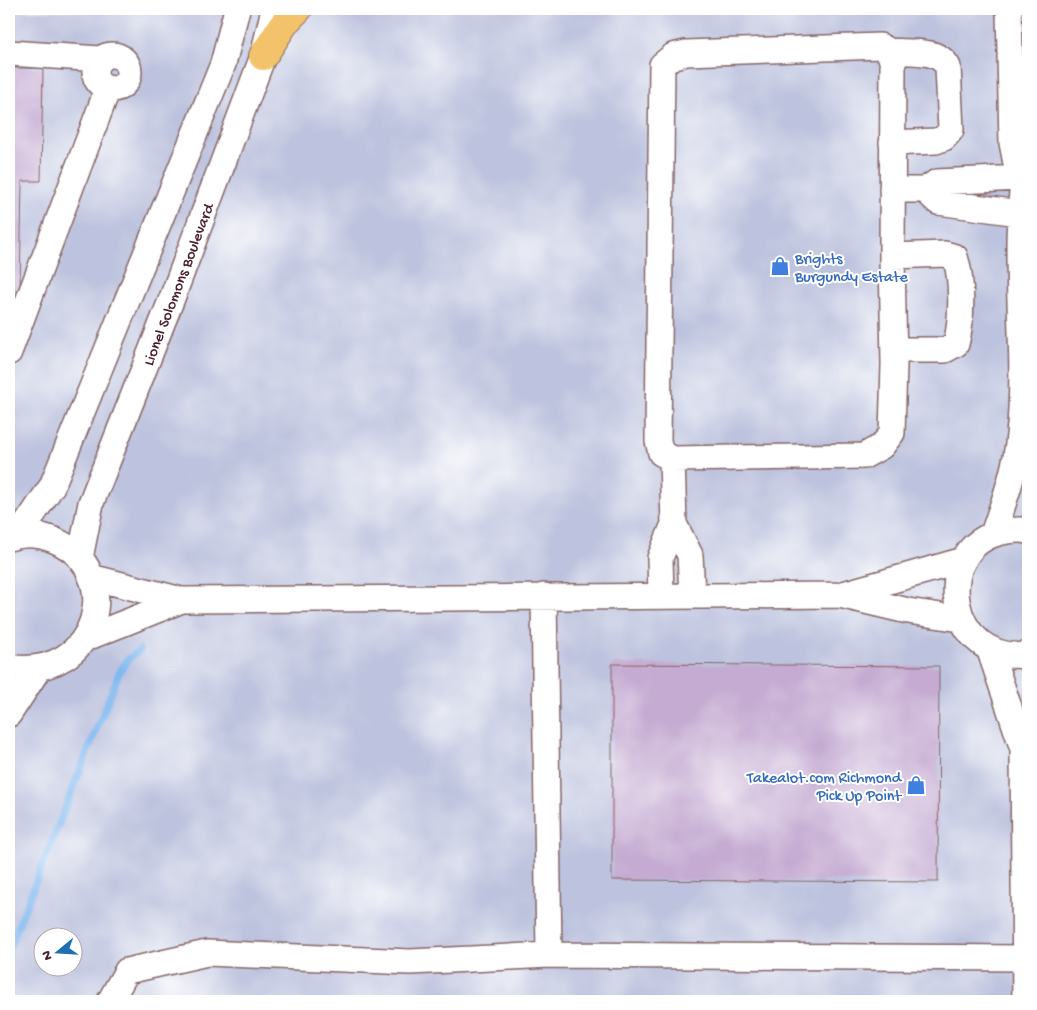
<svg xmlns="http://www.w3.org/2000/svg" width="1037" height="1010" viewBox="0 0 1037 1010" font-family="'Gochi Hand',sans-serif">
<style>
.industrial{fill:#bdc3de;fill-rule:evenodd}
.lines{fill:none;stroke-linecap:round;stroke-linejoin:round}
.stream{stroke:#7eb8ef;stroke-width:7}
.building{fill:#c5abd2}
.minor-casing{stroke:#856666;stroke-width:28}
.major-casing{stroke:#856666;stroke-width:30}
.minor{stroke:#fff;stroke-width:25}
.major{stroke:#f2c36a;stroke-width:28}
.labels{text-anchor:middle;stroke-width:4;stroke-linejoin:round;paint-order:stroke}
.shop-label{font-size:16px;fill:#366cbe;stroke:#fff;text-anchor:start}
.street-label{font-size:16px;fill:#4a1f2b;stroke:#fff}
</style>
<rect width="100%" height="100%" fill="#fff"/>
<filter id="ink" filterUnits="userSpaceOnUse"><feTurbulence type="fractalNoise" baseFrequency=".02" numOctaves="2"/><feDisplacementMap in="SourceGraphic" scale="10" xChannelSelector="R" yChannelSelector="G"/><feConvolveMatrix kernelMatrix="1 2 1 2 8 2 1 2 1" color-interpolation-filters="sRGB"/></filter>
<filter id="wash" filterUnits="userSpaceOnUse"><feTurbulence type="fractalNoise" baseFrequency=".0096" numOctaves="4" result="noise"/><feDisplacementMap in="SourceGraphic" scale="20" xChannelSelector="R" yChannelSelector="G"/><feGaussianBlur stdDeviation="1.12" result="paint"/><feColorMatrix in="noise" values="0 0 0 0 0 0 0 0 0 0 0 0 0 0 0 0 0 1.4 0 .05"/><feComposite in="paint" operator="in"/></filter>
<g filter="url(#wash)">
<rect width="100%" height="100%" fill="#f3e9d3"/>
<!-- industrial -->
<path class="industrial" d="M 318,9 L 1028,9 L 1028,1001 L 9,1001 L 9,11 ZM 42,938 L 72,938 L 72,968 L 42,968 Z"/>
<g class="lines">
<!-- stream -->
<path class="stream" d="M 9,949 L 119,673 L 128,659 L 140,650"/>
</g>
<g id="blocks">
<!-- building -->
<path class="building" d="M 9,68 L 43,68 L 41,181 L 22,181 L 20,290 L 9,289 Z
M 612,664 L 939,666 L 938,882 L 612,880 Z"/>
</g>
</g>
<g filter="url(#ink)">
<use href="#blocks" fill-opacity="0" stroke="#856666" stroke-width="1"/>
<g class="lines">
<!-- minor casing -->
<g class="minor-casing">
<path id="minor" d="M 1009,9 L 1012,143 L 1019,178
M 880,46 L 889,51 L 893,64 L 892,256 L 894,364 L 892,433 L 882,446 L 864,456 L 672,459 L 661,453 L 658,441 L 662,65 L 673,56 L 686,53 Z
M 889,51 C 909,53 938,48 948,67 L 951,130 L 944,138 L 936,141 L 892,143
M 9,53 L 100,59
M95 72a17 17 0 1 1 34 0a17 17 0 1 1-34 0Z
M 892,190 L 925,190 L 937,182 L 1019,178
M 925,190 L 938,202 L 1019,213
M 892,256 L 945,254 L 955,257 C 963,279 962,322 956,344 L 945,350 L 894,350
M 9,352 L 108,88
M 674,524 L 690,555 L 692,595
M 1028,531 C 1019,529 1012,530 1002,532 C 930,547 946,664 1028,655
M 993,534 C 1004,502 1016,469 1019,435 C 1029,342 1008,246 1028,155
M 19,535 L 52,486 L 223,64 L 237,9
M 9,538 C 24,533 39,534 54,540 C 127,570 99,682 9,667
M 80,558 L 91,503 L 172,298 L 263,56 L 274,9
M 91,577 L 182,600 L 840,595 L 908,611 L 961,619
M 843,594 L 964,560
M 661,595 L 660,558 L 674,524 L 672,459
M 544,596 L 549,955 L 1025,958
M 84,639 L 182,600
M 989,648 L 1023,749 L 1025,1001
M 9,714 L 39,668
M 110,1001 L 127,971 L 207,953 L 410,962 L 549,955"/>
</g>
<!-- major casing -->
<g class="major-casing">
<path id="major" d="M 263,56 L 286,21 L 298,9"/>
</g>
<!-- minor -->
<use href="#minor" class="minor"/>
<!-- major -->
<use href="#major" class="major"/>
</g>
</g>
<!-- icons -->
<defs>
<g id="shop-bare" transform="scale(1.5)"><path d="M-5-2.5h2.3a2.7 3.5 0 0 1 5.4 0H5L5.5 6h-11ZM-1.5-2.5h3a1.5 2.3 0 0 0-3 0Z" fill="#3f7fe0" stroke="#fff" stroke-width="2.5" paint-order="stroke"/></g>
</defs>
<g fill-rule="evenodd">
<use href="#shop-bare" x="780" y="266"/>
<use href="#shop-bare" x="916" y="785"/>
</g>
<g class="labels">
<!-- shop labels -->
<g class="shop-label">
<text x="795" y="263">Brights<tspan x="795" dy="18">Burgundy Estate</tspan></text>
<text x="901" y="782" text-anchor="end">Takealot.com Richmond<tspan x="901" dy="18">Pick Up Point</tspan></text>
</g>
<!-- street labels -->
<g class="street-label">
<text transform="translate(177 284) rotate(-69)" y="6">Lionel Solomons Boulevard</text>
</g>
</g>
<!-- margin -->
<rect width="1037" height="1010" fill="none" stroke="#fff" stroke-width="30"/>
<!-- north arrow -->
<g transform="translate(58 952) rotate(252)"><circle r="24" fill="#ffffff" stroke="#b7a5aa"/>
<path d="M0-4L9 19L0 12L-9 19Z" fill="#1f6fb2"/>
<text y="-8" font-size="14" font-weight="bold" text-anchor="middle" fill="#4a1f2b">N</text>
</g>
</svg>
